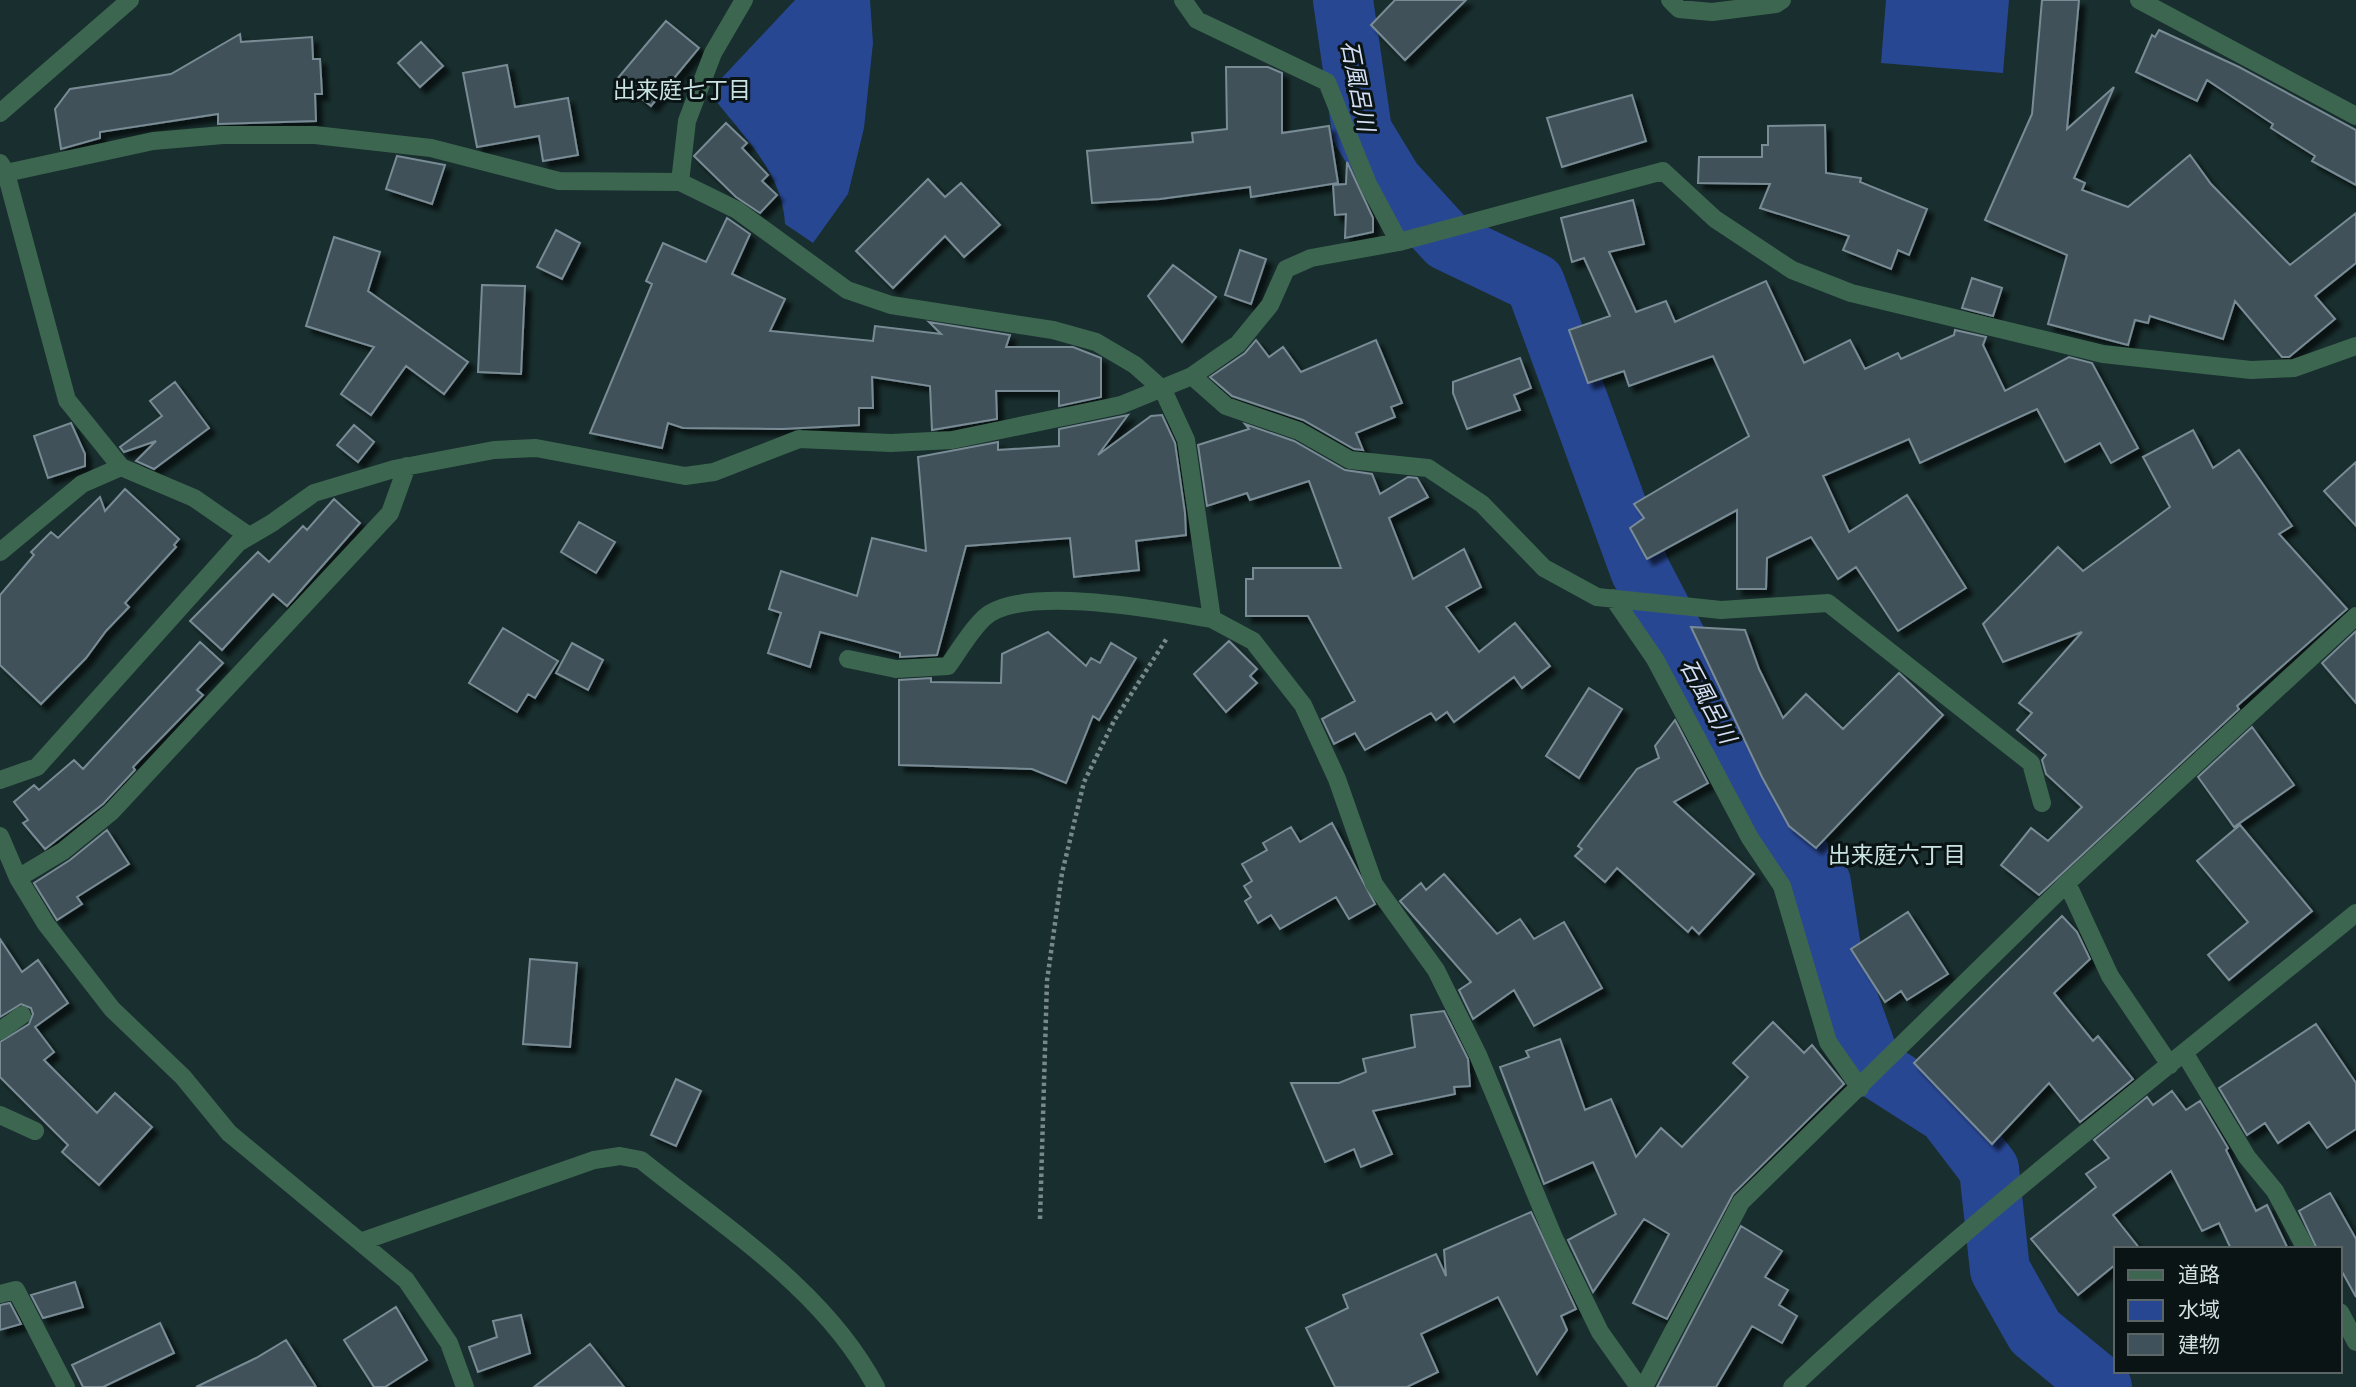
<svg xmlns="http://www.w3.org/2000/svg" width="2356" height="1387" viewBox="0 0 2356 1387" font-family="'Public Sans','Noto Sans JP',sans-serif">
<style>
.water{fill:#284793}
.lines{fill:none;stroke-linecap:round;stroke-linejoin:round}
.river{stroke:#284793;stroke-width:60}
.building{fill:#3f515a;stroke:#798c95;stroke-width:2;filter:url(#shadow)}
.path{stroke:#798989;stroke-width:4.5;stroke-dasharray:3.5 3.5;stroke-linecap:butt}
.minor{stroke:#3d6651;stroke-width:18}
.labels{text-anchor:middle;stroke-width:6;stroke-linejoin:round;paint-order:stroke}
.water-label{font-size:23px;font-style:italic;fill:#d4def4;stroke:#0b1414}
.neighbourhood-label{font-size:23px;fill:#c9e2e2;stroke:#0b1414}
</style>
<defs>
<filter id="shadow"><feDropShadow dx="6" dy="6" stdDeviation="2" flood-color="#0009"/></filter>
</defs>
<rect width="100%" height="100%" fill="#192e2e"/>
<!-- water -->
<path class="water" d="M 795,0 L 870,0 L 873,43 L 864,128 L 848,194 L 813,243 L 785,224 C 783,174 745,138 716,101 L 718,82 Z
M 1886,0 L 2009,0 L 2003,73 L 1881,63 Z"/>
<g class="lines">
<!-- river -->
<path class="river" d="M 1343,0 L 1362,131 L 1393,182 L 1447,241 L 1535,283 L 1640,570 L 1770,819 L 1821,883 L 1832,955 L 1872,1066 L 1947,1114 L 1989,1169 L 2000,1270 L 2035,1332 L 2102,1387"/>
</g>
<!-- building -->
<path class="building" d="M 1395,0 L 1466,0 L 1405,60 L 1371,25 Z
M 2042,0 L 2079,0 L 2067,129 L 2114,87 L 2074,178 L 2085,183 L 2082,190 L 2128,207 L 2190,155 L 2211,184 L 2290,265 L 2356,213 L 2356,263 L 2315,296 L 2335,319 L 2289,357 L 2282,357 L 2235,301 L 2223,339 L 2150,316 L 2148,323 L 2135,320 L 2128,345 L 2048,324 L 2067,255 L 1985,220 L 2032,114 Z
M 666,21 L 699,48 L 651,106 L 617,79 Z
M 2159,30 L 2239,67 L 2356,130 L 2356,185 L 2312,161 L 2315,156 L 2271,128 L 2273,124 L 2207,80 L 2197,101 L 2136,72 L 2152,35 L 2155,37 Z
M 240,34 L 241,42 L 312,37 L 313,59 L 320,59 L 322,94 L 315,94 L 316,121 L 218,124 L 218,114 L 100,132 L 100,138 L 61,149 L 55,109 L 70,89 L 171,74 Z
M 421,42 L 443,66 L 420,87 L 398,63 Z
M 507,65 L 515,107 L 568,98 L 578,155 L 543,161 L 539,136 L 477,147 L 463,73 Z
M 1226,67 L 1268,67 L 1282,73 L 1282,133 L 1329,126 L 1338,183 L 1251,197 L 1250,187 L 1160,199 L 1092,203 L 1087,151 L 1193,142 L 1192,133 L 1227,129 Z
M 1632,95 L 1646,141 L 1562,167 L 1547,118 Z
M 726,123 L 747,143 L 742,148 L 768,175 L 762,181 L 777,195 L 760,213 L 736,197 L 694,156 Z
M 1825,125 L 1826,173 L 1861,178 L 1860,182 L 1927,209 L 1909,255 L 1898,250 L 1891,269 L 1843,250 L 1849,236 L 1760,208 L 1770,184 L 1698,183 L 1699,157 L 1762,157 L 1762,145 L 1768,145 L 1768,126 Z
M 397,156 L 445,165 L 432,204 L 386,189 Z
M 1347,162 L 1373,218 L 1373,232 L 1345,238 L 1346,214 L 1335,215 L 1333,185 L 1346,184 Z
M 928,179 L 945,197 L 961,183 L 1000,225 L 964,257 L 945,236 L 893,288 L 856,251 Z
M 1633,200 L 1644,244 L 1609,252 L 1636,312 L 1666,301 L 1675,322 L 1766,281 L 1804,363 L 1850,340 L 1865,369 L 1898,353 L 1901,359 L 1954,335 L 1955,330 L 1986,337 L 1983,345 L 2005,391 L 2069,357 L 2092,363 L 2138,448 L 2111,463 L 2100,443 L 2065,462 L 2037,409 L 1920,463 L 1909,439 L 1823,476 L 1849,532 L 1907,495 L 1966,588 L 1898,631 L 1856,567 L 1838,579 L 1811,537 L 1767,558 L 1766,589 L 1737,589 L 1737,510 L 1647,559 L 1630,528 L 1644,518 L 1634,504 L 1749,436 L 1713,356 L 1629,386 L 1624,371 L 1588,383 L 1569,330 L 1610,316 L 1584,258 L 1572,262 L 1561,218 Z
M 727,218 L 750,234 L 732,274 L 785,299 L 770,331 L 873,341 L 875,326 L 941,334 L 929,322 L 1010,335 L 1006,347 L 1073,347 L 1101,358 L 1101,397 L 1059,406 L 1059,391 L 996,391 L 997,419 L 932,430 L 930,386 L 872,377 L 873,408 L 859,408 L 859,425 L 783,429 L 683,428 L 668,423 L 662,448 L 590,433 L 652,284 L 646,281 L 663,243 L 706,262 Z
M 556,230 L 580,243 L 562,279 L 537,267 Z
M 334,237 L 380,252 L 368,291 L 468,362 L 444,394 L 406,366 L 371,415 L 341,394 L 374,347 L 306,326 Z
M 1240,250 L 1266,259 L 1251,304 L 1225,295 Z
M 1173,265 L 1216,297 L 1182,342 L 1148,296 Z
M 1972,278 L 2002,288 L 1993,316 L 1962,308 Z
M 482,285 L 525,286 L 521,374 L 478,372 Z
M 1256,340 L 1269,357 L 1283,347 L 1301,372 L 1376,340 L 1402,403 L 1391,407 L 1395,417 L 1356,433 L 1363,450 L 1354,449 L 1303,420 L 1232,396 L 1210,377 L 1245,353 Z
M 1520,358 L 1531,388 L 1514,395 L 1520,410 L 1467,429 L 1453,393 L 1453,382 Z
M 175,382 L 209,428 L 154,469 L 136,461 L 156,441 L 124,452 L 120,447 L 162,416 L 150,401 Z
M 1128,415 L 1098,455 L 1151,416 L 1162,415 L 1175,443 L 1185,513 L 1186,535 L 1136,541 L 1139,570 L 1074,577 L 1070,538 L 966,546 L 937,655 L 900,657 L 900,653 L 820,632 L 810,667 L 768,653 L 781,613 L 769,609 L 781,571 L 857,596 L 872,538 L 926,551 L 918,457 L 998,442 L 998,450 L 1059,446 L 1059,429 Z
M 71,423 L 85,454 L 85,466 L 48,478 L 34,436 Z
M 1245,424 L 1294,441 L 1345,470 L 1372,474 L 1380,494 L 1408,477 L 1417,478 L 1428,497 L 1389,518 L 1413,579 L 1464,549 L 1481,587 L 1446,607 L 1479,652 L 1515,623 L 1550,666 L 1522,688 L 1514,677 L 1454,722 L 1447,712 L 1436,720 L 1431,713 L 1365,750 L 1355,733 L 1334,744 L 1322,719 L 1355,701 L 1308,616 L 1246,616 L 1246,579 L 1253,579 L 1253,568 L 1341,568 L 1309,481 L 1250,500 L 1247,493 L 1207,506 L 1198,445 L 1249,429 Z
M 354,425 L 374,442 L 358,462 L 337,445 Z
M 2193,430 L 2213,468 L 2239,450 L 2292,526 L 2279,534 L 2347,609 L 2237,706 L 2239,709 L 2039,895 L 2001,865 L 2031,828 L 2048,841 L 2082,807 L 2046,774 L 2042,760 L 2046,755 L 2017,730 L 2032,713 L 2019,703 L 2082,632 L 2003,662 L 1983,624 L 2058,547 L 2083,571 L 2170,507 L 2143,457 Z
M 2356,462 L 2356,526 L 2324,491 Z
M 125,489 L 179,539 L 174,545 L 176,547 L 125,603 L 129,607 L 106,631 L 86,658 L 41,704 L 0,665 L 0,595 L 34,555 L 31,552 L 51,532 L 58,538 L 100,497 L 105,511 Z
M 334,499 L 360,523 L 287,606 L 273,594 L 222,650 L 190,621 L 258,552 L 269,562 L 303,526 L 307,530 Z
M 579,522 L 615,542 L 596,573 L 561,552 Z
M 1691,627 L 1745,630 L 1759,669 L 1783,718 L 1806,694 L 1843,729 L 1899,673 L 1943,715 L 1816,848 L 1789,826 L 1762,777 Z
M 503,628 L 558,661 L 535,698 L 528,694 L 517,712 L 469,683 Z
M 2356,631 L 2356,703 L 2322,663 Z
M 1048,632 L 1086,666 L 1091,658 L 1100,663 L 1111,643 L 1136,658 L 1099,720 L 1093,716 L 1066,783 L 1032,769 L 899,765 L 899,680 L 931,678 L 931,682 L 1001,683 L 1002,654 Z
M 1229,641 L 1257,669 L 1250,676 L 1257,683 L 1226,712 L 1194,674 Z
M 200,642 L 223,663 L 197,690 L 203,695 L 133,767 L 135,770 L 103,804 L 45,849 L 23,823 L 28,820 L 14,802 L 34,785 L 39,790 L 74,760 L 83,769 Z
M 572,643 L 603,660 L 588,690 L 556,673 Z
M 1589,688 L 1622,709 L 1579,778 L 1546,756 Z
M 1675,720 L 1708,783 L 1674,802 L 1754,874 L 1699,934 L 1692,927 L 1688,932 L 1617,868 L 1605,882 L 1575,856 L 1582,849 L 1578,846 L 1637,769 L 1659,758 L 1655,746 Z
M 2252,727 L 2294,785 L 2234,827 L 2198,777 Z
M 1332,823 L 1375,904 L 1349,919 L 1336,897 L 1280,929 L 1271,915 L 1258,923 L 1245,901 L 1251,897 L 1244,886 L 1252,881 L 1242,864 L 1267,850 L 1263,843 L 1291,827 L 1300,842 Z
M 2240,825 L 2312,911 L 2229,980 L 2208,955 L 2248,922 L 2197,861 Z
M 107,830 L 129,864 L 77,897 L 82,904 L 57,920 L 34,883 L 70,860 Z
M 1444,874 L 1497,934 L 1520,919 L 1534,939 L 1564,922 L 1602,988 L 1534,1026 L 1514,990 L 1473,1019 L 1459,990 L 1471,982 L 1400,901 L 1421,883 L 1426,890 Z
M 1908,912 L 1948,974 L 1907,1000 L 1901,991 L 1885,1002 L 1851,949 Z
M 2062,916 L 2077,932 L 2090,959 L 2054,993 L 2093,1041 L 2098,1036 L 2133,1079 L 2080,1122 L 2049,1083 L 1992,1144 L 1914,1063 Z
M 0,939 L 22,972 L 38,960 L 68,1003 L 35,1027 L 54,1052 L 44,1060 L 97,1113 L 115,1093 L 152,1127 L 99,1185 L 62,1152 L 68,1145 L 0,1077 L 0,1042 L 29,1024 L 33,1014 L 31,1008 L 21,1004 L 0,1017 Z
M 530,959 L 577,963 L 570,1047 L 523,1044 Z
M 1444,1011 L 1468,1059 L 1470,1086 L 1454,1087 L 1455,1094 L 1373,1111 L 1392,1154 L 1361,1167 L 1354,1149 L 1325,1162 L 1291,1083 L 1339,1083 L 1366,1072 L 1363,1059 L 1415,1047 L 1411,1015 Z
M 1773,1022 L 1804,1053 L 1812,1045 L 1844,1084 L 1733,1194 L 1667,1319 L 1633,1303 L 1669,1234 L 1644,1219 L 1593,1292 L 1568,1240 L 1616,1214 L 1593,1162 L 1544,1184 L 1500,1067 L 1529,1057 L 1526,1051 L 1560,1039 L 1585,1110 L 1611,1099 L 1636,1157 L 1661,1128 L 1682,1147 L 1748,1077 L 1733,1063 Z
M 2316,1024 L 2356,1083 L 2356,1129 L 2327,1148 L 2309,1122 L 2278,1143 L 2265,1123 L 2247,1135 L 2219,1088 Z
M 676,1079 L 701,1091 L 676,1146 L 651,1135 Z
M 2172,1091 L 2186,1110 L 2200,1101 L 2228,1148 L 2226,1150 L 2256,1211 L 2267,1205 L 2288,1249 L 2231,1249 L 2219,1223 L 2202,1231 L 2171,1171 L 2113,1215 L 2140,1249 L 2116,1249 L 2116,1264 L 2078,1295 L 2031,1239 L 2096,1187 L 2086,1174 L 2109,1158 L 2094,1140 L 2147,1097 L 2153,1105 Z
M 2330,1193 L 2356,1239 L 2356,1297 L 2340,1268 L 2340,1249 L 2317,1249 L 2299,1211 Z
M 1531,1212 L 1576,1309 L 1561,1316 L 1567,1330 L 1537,1374 L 1498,1297 L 1421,1334 L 1438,1372 L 1407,1387 L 1335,1387 L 1306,1328 L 1348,1308 L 1343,1295 L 1436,1254 L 1446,1276 L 1444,1250 Z
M 1741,1226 L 1782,1251 L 1765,1277 L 1788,1290 L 1779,1305 L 1797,1316 L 1782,1343 L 1752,1326 L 1716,1387 L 1657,1387 Z
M 75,1282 L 83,1307 L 43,1318 L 31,1295 Z
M 10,1303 L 21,1324 L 0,1330 L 0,1305 Z
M 396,1307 L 427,1360 L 385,1387 L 374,1387 L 344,1340 Z
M 521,1315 L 530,1353 L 478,1372 L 469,1347 L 497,1337 L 493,1321 Z
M 160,1323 L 174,1353 L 103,1387 L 83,1387 L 72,1365 Z
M 286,1340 L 316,1387 L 196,1387 L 256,1358 Z
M 590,1344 L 624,1387 L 534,1387 Z"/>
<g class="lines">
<!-- path -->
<path class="path" d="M 1040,1219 L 1047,981 L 1062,873 L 1084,782 L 1114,721 L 1167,638"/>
<!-- minor -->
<path class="minor" d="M 1183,0 L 1197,20 L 1327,82 L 1368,184 L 1399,242
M 1670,0 L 1679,9 L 1712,12 L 1776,4 L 1782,0
M 2139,0 L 2356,116
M 0,113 L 130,0
M 0,163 L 6,173 L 67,400 L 121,467 L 194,498 L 249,536
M 6,173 L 153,141 L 223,135 L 315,135 L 431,148 L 559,181 L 680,182 L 737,210 L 847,290 L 891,305 L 1053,330 L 1096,342 L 1135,365 L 1163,390 L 1186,440 L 1212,619 L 1253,641 L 1303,705 L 1337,779 L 1374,884 L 1436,970 L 1478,1055 L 1554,1238 L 1600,1332 L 1639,1387
M 680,182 L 687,121 L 713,53 L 744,0
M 1192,376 L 1226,406 L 1299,431 L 1350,460 L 1428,468 L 1482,504 L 1544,568 L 1597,597 L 1721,610 L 1828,603 L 2031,763 L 2042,803
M 0,552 L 82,484 L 121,467
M 1613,598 L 1655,659 L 1750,838 L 1782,886 L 1828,1042 L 1860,1088
M 848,659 L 896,669 L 948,666 C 959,651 970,631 984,618 C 1022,583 1164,611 1212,619
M 0,780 L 37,767 L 238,543 L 272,523 L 314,493 L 394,469 L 494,450 L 536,448 L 685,476 L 714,472 L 799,439 L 891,443 L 952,440 L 1121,405 L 1192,376 L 1238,344 L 1270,305 L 1286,269 L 1311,258 L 1399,242 L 1663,171 L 1715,219 L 1792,270 L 1851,293 L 2103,354 L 2251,370 L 2294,368 L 2356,346
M 0,836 L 18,878 L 46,924 L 112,1009 L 183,1077 L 229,1133 L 406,1280 L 449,1343 L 465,1387
M 18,878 L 63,851 L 111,812 L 390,513 L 407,466
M 2067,883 L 2110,976 L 2170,1065
M 0,1031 L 22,1015
M 2185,1054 L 2247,1157 L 2275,1191 L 2306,1249
M 0,1115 L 35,1131
M 360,1242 L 594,1160 L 620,1156 L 641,1160 C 724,1227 825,1290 876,1387
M 0,1294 L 16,1290 L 66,1387
M 2340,1312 L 2356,1342
M 1644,1387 L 1741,1202 L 2067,883 L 2356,616
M 1792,1387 C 1971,1219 2167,1068 2356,913"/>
</g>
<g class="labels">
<!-- water labels -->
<g class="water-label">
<text transform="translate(1358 86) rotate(79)" y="8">石風呂川</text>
<text transform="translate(1708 701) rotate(62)" y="8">石風呂川</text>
</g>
<!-- neighbourhood labels -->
<g class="neighbourhood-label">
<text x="682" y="98">出来庭七丁目</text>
<text x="1897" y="863">出来庭六丁目</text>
</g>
</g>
<!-- legend -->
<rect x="2114" y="1247" width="228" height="126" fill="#0b1414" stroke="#5b6565" stroke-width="2"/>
<rect x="2128" y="1270" width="35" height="10" fill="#3d6651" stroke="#5b6565" stroke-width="2"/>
<text x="2178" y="1282" font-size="21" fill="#d3dfdf">道路</text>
<rect x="2128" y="1300" width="35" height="21" fill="#284793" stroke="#5b6565" stroke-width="2"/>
<text x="2178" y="1317" font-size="21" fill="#d3dfdf">水域</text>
<rect x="2128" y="1334" width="35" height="21" fill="#3f515a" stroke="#5b6565" stroke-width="2"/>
<text x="2178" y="1352" font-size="21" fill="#d3dfdf">建物</text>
</svg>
